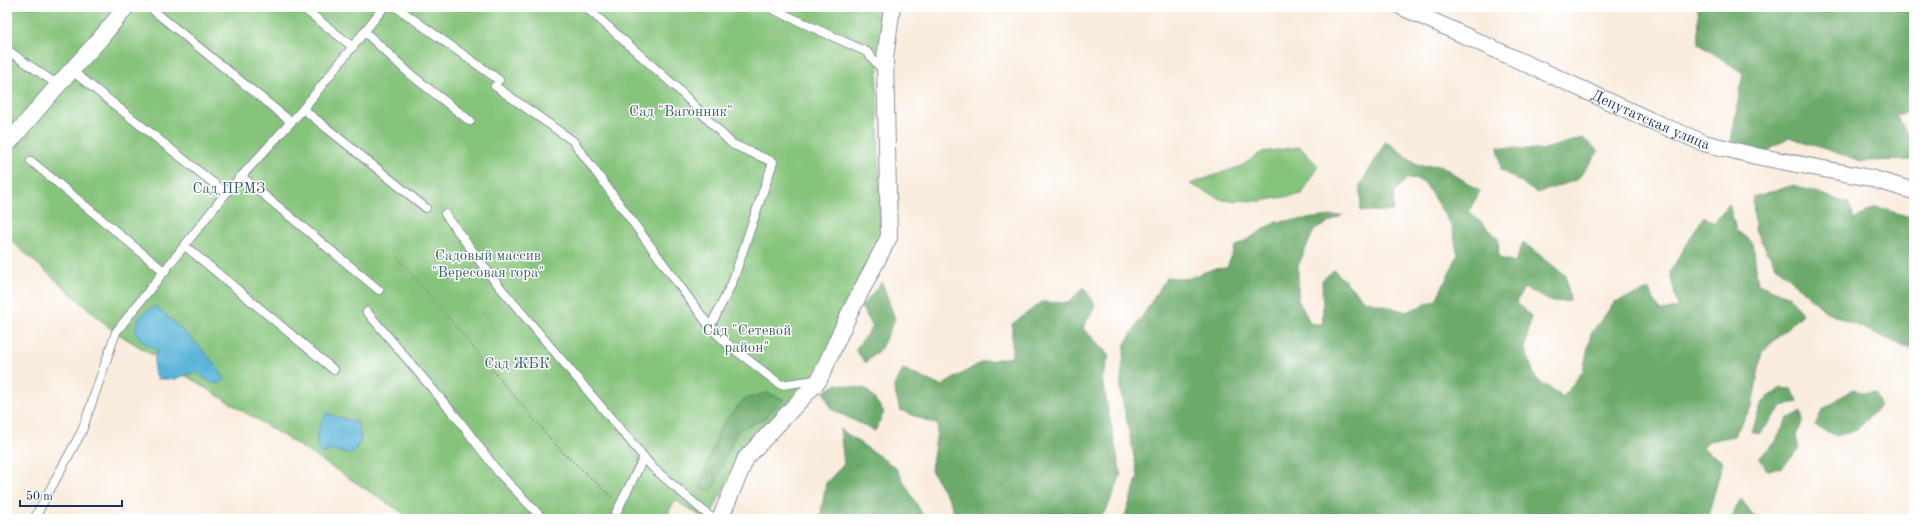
<svg xmlns="http://www.w3.org/2000/svg" width="1921" height="526" viewBox="0 0 1921 526" font-family="'Old Standard TT',serif">
<style>
.green{fill:#86c47b;stroke:#507a6c}
.forest{fill:#6caa6b;stroke:#446c64}
.water{fill:#5ab5d8;stroke:#3a729b}
.lines{fill:none;stroke-linecap:round;stroke-linejoin:round}
.lane-casing{stroke:#8a8e9e;stroke-width:10}
.street-casing{stroke:#8a8e9e;stroke-width:18}
.path{stroke:#8a8e9e;stroke-width:2.5;stroke-dasharray:1 3;stroke-linecap:butt}
.lane{stroke:#fff;stroke-width:8}
.street{stroke:#fff;stroke-width:16}
.labels{text-anchor:middle;stroke-width:3;stroke-linejoin:round;paint-order:stroke}
.park-label{font-size:15px;fill:#406368;stroke:#fff}
.street-label{font-size:15px;fill:#1b2f5e;stroke:#fff}
</style>
<rect width="100%" height="100%" fill="#fff"/>
<filter id="ink" filterUnits="userSpaceOnUse"><feTurbulence type="fractalNoise" baseFrequency=".025" numOctaves="2"/><feDisplacementMap in="SourceGraphic" scale="8" xChannelSelector="R" yChannelSelector="G"/><feConvolveMatrix kernelMatrix="1 2 1 2 8 2 1 2 1" color-interpolation-filters="sRGB"/></filter>
<filter id="wash" filterUnits="userSpaceOnUse"><feTurbulence type="fractalNoise" baseFrequency=".012" numOctaves="4" result="noise"/><feDisplacementMap in="SourceGraphic" scale="16" xChannelSelector="R" yChannelSelector="G"/><feGaussianBlur stdDeviation="0.9" result="paint"/><feColorMatrix in="noise" values="0 0 0 0 0 0 0 0 0 0 0 0 0 0 0 0 0 1.4 0 .05"/><feComposite in="paint" operator="in"/></filter>
<g filter="url(#wash)">
<rect width="100%" height="100%" fill="#f9ecdd"/>
<!-- green -->
<path class="green" d="M 7,7 L 886,7 L 877,79 L 881,240 L 814,375 L 742,450 L 709,519 L 705,519 L 675,500 L 665,519 L 412,519 L 293,442 L 112,330 L 7,237 Z
M 1300,147 L 1318,166 L 1302,194 L 1260,201 L 1223,200 L 1190,184 L 1241,166 L 1262,152 Z"/>
<!-- forest -->
<path class="forest" d="M 1698,7 L 1914,7 L 1914,111 L 1896,115 L 1914,145 L 1914,160 L 1861,161 L 1789,137 L 1766,152 L 1731,141 L 1743,73 L 1699,44 Z
M 1582,138 L 1599,151 L 1577,180 L 1537,193 L 1501,170 L 1498,147 L 1542,150 Z
M 1386,141 L 1419,166 L 1440,165 L 1480,191 L 1469,211 L 1498,238 L 1499,258 L 1516,262 L 1523,242 L 1566,276 L 1570,301 L 1552,302 L 1524,288 L 1516,302 L 1531,316 L 1525,349 L 1536,379 L 1563,397 L 1583,371 L 1591,333 L 1615,302 L 1649,290 L 1660,311 L 1678,308 L 1670,272 L 1704,216 L 1714,223 L 1729,204 L 1736,230 L 1753,243 L 1758,284 L 1790,297 L 1802,314 L 1762,352 L 1752,406 L 1734,436 L 1709,441 L 1702,448 L 1723,462 L 1707,519 L 1124,519 L 1138,476 L 1120,388 L 1125,344 L 1167,277 L 1187,279 L 1213,269 L 1227,268 L 1235,247 L 1276,222 L 1343,215 L 1314,230 L 1298,266 L 1298,300 L 1311,324 L 1323,324 L 1322,280 L 1334,270 L 1364,300 L 1406,312 L 1436,300 L 1458,255 L 1452,227 L 1424,182 L 1408,178 L 1394,192 L 1393,211 L 1361,211 L 1360,186 Z
M 1794,185 L 1848,203 L 1855,219 L 1876,207 L 1914,218 L 1914,351 L 1825,311 L 1775,265 L 1755,230 L 1753,197 Z
M 882,282 L 895,319 L 881,348 L 866,363 L 855,350 L 873,326 L 861,307 Z
M 1084,287 L 1095,305 L 1083,328 L 1109,355 L 1102,379 L 1121,475 L 1106,511 L 1097,519 L 957,519 L 950,501 L 931,470 L 938,425 L 900,410 L 894,388 L 903,369 L 941,386 L 982,362 L 1012,357 L 1012,324 L 1042,302 L 1068,303 Z
M 837,384 L 867,389 L 884,412 L 875,431 L 831,409 L 824,392 Z
M 1781,388 L 1792,389 L 1798,402 L 1782,406 L 1760,434 L 1752,431 L 1762,402 Z
M 1851,390 L 1876,394 L 1880,406 L 1857,430 L 1837,436 L 1815,426 L 1822,410 Z
M 767,393 L 784,399 L 764,419 L 738,430 L 712,491 L 699,487 L 721,426 L 744,399 Z
M 1801,412 L 1803,421 L 1796,435 L 1799,450 L 1781,468 L 1767,470 L 1759,457 L 1775,443 L 1787,419 Z
M 840,429 L 896,468 L 925,519 L 820,519 L 826,483 L 844,464 Z
M 1741,499 L 1756,519 L 1730,519 Z"/>
<!-- water -->
<path class="water" d="M 155,306 C 180,327 208,351 225,379 L 221,383 L 212,383 L 195,372 L 175,379 L 158,379 C 151,369 154,361 157,350 C 152,347 145,344 141,340 C 127,326 143,312 155,306 Z
M 326,413 L 358,423 L 361,441 L 352,454 L 332,450 L 321,454 C 312,440 319,426 326,413 Z"/>
</g>
<g filter="url(#ink)">
<g class="lines">
<!-- lane casing -->
<g class="lane-casing">
<path id="lane" d="M 302,7 L 353,47
M 396,7 L 499,80
M 586,7 L 676,87 L 732,144 L 773,162 L 732,283 L 710,327
M 768,7 L 867,52 L 884,72
M 154,11 L 290,121
M 365,32 L 410,74 L 470,121
M 7,50 L 58,85
M 71,70 L 226,193
M 495,86 L 573,141 L 710,327 L 730,346 L 781,385 L 816,380
M 303,109 L 384,7
M 31,161 L 165,272
M 241,176 L 379,290
M 445,214 L 494,280 L 653,468 L 713,519
M 185,246 L 334,370
M 367,312 L 458,419 L 499,473 L 543,519
M 34,519 L 82,431 L 116,332 L 226,193 L 303,109 L 426,208
M 613,519 L 644,457"/>
</g>
<!-- street casing -->
<g class="street-casing">
<g id="street">
<path id="s1" d="M 1402,7 L 1654,122 L 1704,143 L 1756,156 L 1870,178 L 1914,191"/>
<path d="M 7,145 L 58,85 L 100,39 L 126,7"/>
<path d="M 720,519 L 746,458 L 819,380 L 849,314 L 889,237 L 885,58 L 892,7"/>
</g>
</g>
<!-- path -->
<path class="path" d="M 398,258 L 559,449 L 613,498"/>
<!-- lane -->
<use href="#lane" class="lane"/>
<!-- street -->
<use href="#street" class="street"/>
</g>
</g>
<g class="labels">
<!-- park labels -->
<g class="park-label">
<text x="681" y="116">Сад "Вагонник"</text>
<text x="229" y="193">Сад ПРМЗ</text>
<text x="488" y="260">Садовый массив<tspan x="488" dy="17">"Вересовая гора"</tspan></text>
<text x="747" y="335">Сад "Сетевой<tspan x="747" dy="17">район"</tspan></text>
<text x="517" y="368">Сад ЖБК</text>
</g>
<!-- street labels -->
<g class="street-label">
<text dy="5" stroke="none"><textPath href="#s1" startOffset="273">Депутатская улица</textPath></text>
</g>
</g>
<!-- margin -->
<rect width="1921" height="526" fill="none" stroke="#fff" stroke-width="24"/>
<!-- scale -->
<path d="M20 500v6h102v-6" fill="none" stroke="#1b2f5e" stroke-width="2"/>
<text x="26" y="500" font-size="12" fill="#1b2f5e" stroke="#ffffff" stroke-width="3" paint-order="stroke">50 m</text>
</svg>
